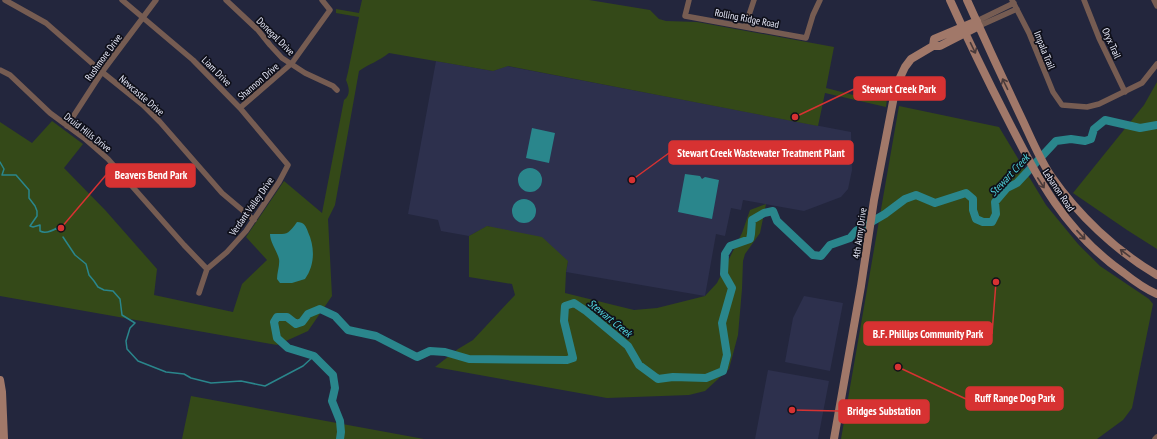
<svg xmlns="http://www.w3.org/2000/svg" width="1157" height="439" viewBox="0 0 1157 439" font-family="'PT Sans Narrow',sans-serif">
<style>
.built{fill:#2d304d}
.green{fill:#344918}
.water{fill:#2a868c}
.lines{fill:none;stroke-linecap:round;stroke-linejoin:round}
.stream{stroke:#2a868c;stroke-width:1.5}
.river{stroke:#2a868c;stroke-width:8}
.street{stroke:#765c52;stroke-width:5.5}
.secondary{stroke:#a17869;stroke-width:8}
.oneway{stroke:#493a3a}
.labels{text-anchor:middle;stroke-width:3.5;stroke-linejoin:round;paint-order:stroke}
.street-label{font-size:10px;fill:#e7e9f9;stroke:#0f101a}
.water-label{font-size:11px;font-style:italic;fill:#51d5dd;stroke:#0f101a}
.leader{fill:none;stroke:#d73232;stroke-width:1.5}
.callout-dot{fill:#d73232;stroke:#0f101a;stroke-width:1.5}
.callout{fill:#d73232;stroke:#d73232;stroke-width:1.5}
.callout-label{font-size:11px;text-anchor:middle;font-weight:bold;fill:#fff}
</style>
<rect width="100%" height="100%" fill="#23263d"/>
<!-- built -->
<path class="built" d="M 436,61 L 493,71 L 507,66 L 851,132 L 852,170 L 848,189 L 841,197 L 804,211 L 743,200 L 741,210 L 731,208 L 725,236 L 716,234 L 705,296 L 566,272 L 568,261 L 488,226 L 469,236 L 441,231 L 438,220 L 408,214 Z
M 804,296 L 843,303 L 830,371 L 785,362 L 793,318 Z
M 768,370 L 829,381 L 818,439 L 755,439 Z"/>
<!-- green -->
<path class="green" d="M 362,0 L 589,0 L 650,10 L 659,19 L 666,21 L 697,22 L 834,47 L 826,88 L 873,100 L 887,99 L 886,107 L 825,93 L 818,126 L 508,66 L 493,71 L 389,53 C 379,61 369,64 359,71 L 335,205 L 328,219 L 332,296 L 308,331 L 277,345 L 0,296 L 0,122 L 32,143 L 52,121 L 83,144 L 64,168 L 106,211 L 157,269 L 154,295 L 233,312 L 242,284 L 267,260 L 246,237 L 284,181 L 322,213 L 344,100 C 351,95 349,87 346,80 L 348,72 L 359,17 L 336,13 L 336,9 L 359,13 Z
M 1157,82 L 1157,249 L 1127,230 L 1073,193 L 1144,105 Z
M 899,106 L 999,127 L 1046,205 L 1078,244 L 1100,266 L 1149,299 L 1153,304 L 1132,408 L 1123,420 L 1097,439 L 841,439 Z
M 766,204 L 760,233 L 745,254 L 743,261 L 742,289 L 738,335 L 729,369 L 705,391 L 689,395 L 607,398 L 435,367 L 458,349 L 473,340 L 515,295 L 512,284 L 469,277 L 469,236 L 487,226 L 542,237 L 568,261 L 566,272 L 565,293 L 634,310 L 657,308 L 705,296 L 717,283 L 742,233 L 750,210 Z
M 191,396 L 424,439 L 182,439 Z"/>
<!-- water -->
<path class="water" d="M 532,128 L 555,133 L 549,163 L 526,158 Z
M518 180a12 12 0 1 1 24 0a12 12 0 1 1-24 0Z
M 685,174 L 700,176 L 702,179 L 705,177 L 719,180 L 712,219 L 678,212 Z
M512 211a12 12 0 1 1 24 0a12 12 0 1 1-24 0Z
M 297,222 C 304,222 306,226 308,232 C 315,247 315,265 305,279 L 292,283 L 280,283 L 277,279 C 277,272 280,265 279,259 C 277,251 270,242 270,234 C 287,234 287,236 297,222 Z"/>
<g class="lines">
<!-- stream -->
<path class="stream" d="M 0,162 L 4,169 L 2,175 L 16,175 L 29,190 L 29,198 L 35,206 L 37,211 L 37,216 L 30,226 L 33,227 L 40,225 L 40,231 C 45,234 52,231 57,228 L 59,231
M 63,237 L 75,255 L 86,264 L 89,275 L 94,281 L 98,287 L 104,290 L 113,291 L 120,299 L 122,315 L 135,323 L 130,328 L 126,341 L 127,349 L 138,361 L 166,372 L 184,374 L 191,378 L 211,383 L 241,381 L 265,386 L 303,366 L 314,356"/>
<!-- river -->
<path class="river" d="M 340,439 L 341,432 L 340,421 L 332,401 L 335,388 L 333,375 L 314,356 L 288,348 L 277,338 L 274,322 L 277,317 L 287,317 L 296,324 L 302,322 L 308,314 L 320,309 L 335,316 L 348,330 L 376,336 L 417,357 L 430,351 L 445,352 L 469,359 L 567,360 L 573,358 L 564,321 L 565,306 L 574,303 L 586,311 L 628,346 L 639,365 L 658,379 L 673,377 L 706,378 L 723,371 L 727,355 L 722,323 L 732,288 L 724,274 L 725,254 L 730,246 L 750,239 L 751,234 L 752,220 L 764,213 L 773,211 L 777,221 L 813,255 L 821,256 L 830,245 L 850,238 L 856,231 L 885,214 L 905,199 L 916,195 L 935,203 L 966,193 L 973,199 L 973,210 L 976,219 L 983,222 L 992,222 L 996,214 L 995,202 L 1007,188 L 1017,183 L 1056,141 L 1071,139 L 1085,141 L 1091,139 L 1094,129 L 1105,120 L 1140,128 L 1157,125"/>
<!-- street -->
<path class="street" d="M 5,0 L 46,23 L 102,72 L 143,105 L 160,122 L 222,193 L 254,220
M 122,0 L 193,60 L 240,108 L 288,165 L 279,182 L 246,231 L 227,252 L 207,269 L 199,293
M 226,0 L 258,30 L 270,45 L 282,58 L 305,73 L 333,86 L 337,90
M 689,0 L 685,16 L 806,38 L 813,15 L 820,0
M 1012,0 L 1029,33 L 1053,92 L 1062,105 L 1087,107 L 1099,104 L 1142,83 L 1157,64
M 1084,0 L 1099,38 L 1125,92
M 1154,0 L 1157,6
M 977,21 L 1014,3
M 979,26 L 1017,9
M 745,27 L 754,0
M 0,70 L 10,75 L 50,113 L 84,138 L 108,159 L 184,245 L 207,269
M 240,108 L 292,63 L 330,10 L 322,0
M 67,126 L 102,72 L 156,0
M 1155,439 L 1157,437"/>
<!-- secondary -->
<path class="secondary" d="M 950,0 C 968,40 987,79 1007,118 C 1038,179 1065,232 1124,273 C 1134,281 1145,289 1157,294
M 967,0 C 985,40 1003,79 1022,119 C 1031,138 1039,158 1051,176 C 1078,215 1116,251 1157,275
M 933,46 L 934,39 L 977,21
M 0,380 L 2,392 L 4,439
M 834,439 L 861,286 L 874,200 L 896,86 L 905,67 L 911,59 L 933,46 L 940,46 L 979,26"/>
</g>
<!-- one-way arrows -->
<defs><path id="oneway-shaft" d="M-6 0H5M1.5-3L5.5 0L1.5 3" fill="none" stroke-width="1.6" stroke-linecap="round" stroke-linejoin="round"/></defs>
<g class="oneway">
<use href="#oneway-shaft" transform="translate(973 48) rotate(64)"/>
<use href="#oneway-shaft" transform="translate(1005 84) rotate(-116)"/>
<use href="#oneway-shaft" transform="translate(1041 183) rotate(57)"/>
<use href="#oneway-shaft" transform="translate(1081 235) rotate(47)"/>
<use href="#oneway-shaft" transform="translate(1125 253) rotate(-143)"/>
</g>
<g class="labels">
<!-- street labels -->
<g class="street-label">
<text transform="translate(747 18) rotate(11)" y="4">Rolling Ridge Road</text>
<text transform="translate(276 36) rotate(45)" y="4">Donegal Drive</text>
<text transform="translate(1112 43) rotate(66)" y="4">Oryx Trail</text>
<text transform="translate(1045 50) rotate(68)" y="4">Impala Trail</text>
<text transform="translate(103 57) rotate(-54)" y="4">Rushmore Drive</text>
<text transform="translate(217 71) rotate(45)" y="4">Liam Drive</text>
<text transform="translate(258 81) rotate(-41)" y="4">Shannon Drive</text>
<text transform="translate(142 95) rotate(41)" y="4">Newcastle Drive</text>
<text transform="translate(88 132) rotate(38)" y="4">Druid Hills Drive</text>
<text transform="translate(1059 190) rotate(56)" y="4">Lebanon Road</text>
<text transform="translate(251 206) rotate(-55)" y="4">Verdant Valley Drive</text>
<text transform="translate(859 233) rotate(-82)" y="4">4th Army Drive</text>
</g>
<!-- water labels -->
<g class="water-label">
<text transform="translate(1009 175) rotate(-47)" y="4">Stewart Creek</text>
<text transform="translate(610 318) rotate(39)" y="4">Stewart Creek</text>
</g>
</g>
<!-- callouts -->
<path class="leader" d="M795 117L854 89M632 180L669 153M61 228L106 175M996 282L992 334M898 367L966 399M792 410L839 411"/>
<g class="callout-dot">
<circle cx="795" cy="117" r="4"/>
<circle cx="632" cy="180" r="4"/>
<circle cx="61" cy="228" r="4"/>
<circle cx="996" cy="282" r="4"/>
<circle cx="898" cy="367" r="4"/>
<circle cx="792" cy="410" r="4"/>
</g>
<g class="callout">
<rect x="854" y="77" width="91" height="23" rx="4"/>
<rect x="669" y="141" width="184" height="23" rx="4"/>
<rect x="106" y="164" width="89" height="23" rx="4"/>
<rect x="864" y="322" width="128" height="23" rx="4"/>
<rect x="966" y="387" width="97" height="23" rx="4"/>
<rect x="839" y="400" width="90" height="23" rx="4"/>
</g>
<g class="callout-label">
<text x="899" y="93">Stewart Creek Park</text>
<text x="761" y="157">Stewart Creek Wastewater Treatment Plant</text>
<text x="151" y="179">Beavers Bend Park</text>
<text x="928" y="338">B.F. Phillips Community Park</text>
<text x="1015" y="402">Ruff Range Dog Park</text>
<text x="884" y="415">Bridges Substation</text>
</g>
</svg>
